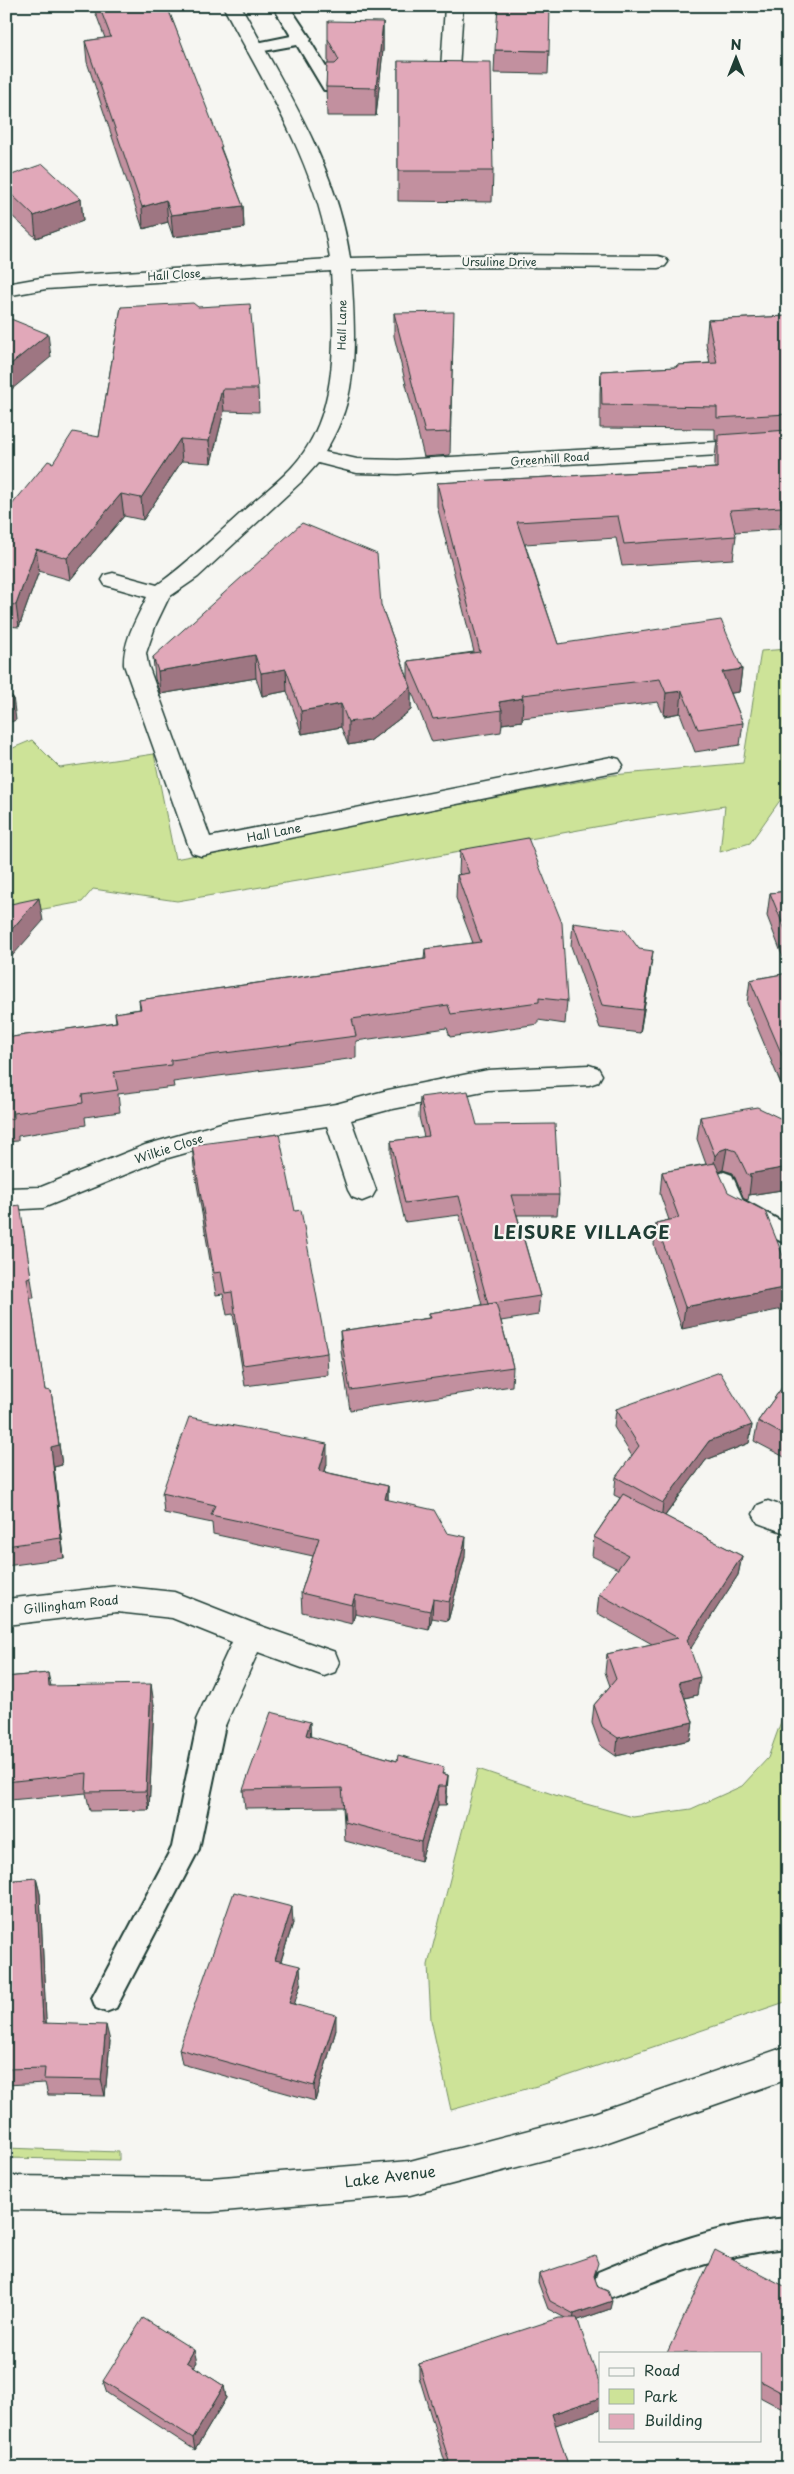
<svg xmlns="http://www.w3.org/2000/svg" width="794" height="2474" viewBox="0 0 794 2474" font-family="'Playpen Sans',sans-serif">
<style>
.green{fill:#cde398;stroke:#769066}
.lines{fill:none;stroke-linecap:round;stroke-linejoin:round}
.lane-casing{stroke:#1f3d34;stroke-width:4}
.street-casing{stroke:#1f3d34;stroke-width:3}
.secondary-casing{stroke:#1f3d34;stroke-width:3}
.lane{fill:#f6f6f2;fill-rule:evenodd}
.street{fill:#f6f6f2;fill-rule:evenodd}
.secondary{fill:#f6f6f2;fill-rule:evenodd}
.wall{fill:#c2909f;stroke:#1f3d34}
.shaded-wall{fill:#9e7682;stroke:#1f3d34}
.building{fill:#e1a8b9;stroke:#1f3d34}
.labels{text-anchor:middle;stroke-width:4.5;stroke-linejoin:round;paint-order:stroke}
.far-street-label{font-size:11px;fill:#1f3d34;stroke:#f6f6f2}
.street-label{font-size:12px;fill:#1f3d34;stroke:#f6f6f2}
.near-street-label{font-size:15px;fill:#1f3d34;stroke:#f6f6f2}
.district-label{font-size:18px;font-weight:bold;letter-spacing:1px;fill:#1f3d34;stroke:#f6f6f2}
</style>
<rect width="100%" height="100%" fill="#f6f6f2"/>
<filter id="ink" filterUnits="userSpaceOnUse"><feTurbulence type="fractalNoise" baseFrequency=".02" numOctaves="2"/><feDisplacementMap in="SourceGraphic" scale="10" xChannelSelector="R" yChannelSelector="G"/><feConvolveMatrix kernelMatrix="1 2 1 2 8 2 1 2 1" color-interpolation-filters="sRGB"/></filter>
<g filter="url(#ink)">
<!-- green -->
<path class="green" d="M 788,649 L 788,789 L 750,843 L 720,852 L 725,806 L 633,820 L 351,872 L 177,901 L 93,889 L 82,902 L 6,916 L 6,751 L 32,740 L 60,768 L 154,754 L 175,859 L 613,775 L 743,763 L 761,651 Z
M 788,1702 L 788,2001 L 544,2084 L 451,2110 L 431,2020 L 428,1965 L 478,1769 L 561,1797 L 633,1817 L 691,1809 L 742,1786 L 768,1758 Z
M 6,2148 L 119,2152 L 119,2160 L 6,2158 Z"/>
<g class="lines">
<!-- lane casing -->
<g class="lane-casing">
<path id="lane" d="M 275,6 L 289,6 L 311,39 L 310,41 L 338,87 L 336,90 L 324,90 L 297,45 L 253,53 L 247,51 L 245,48 L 247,45 L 291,36 L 274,8 Z
M 724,1172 L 732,1175 L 743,1200 L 788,1225 L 788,1245 L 726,1213 L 712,1181 L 716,1175 Z
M 212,1708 L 222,1711 L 226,1720 L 199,1849 L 116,2008 L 106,2012 L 96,2008 L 92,1998 L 172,1847 L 198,1720 L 202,1711 Z
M 788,2218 L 788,2248 C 725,2253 668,2276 609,2298 L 598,2294 L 594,2283 L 598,2272 C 659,2247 721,2223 788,2218 Z"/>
</g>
<!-- street casing -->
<g class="street-casing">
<path id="street" d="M 223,6 L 241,6 C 284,86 337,166 350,258 L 484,255 L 658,256 L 665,258 L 668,262 L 665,266 L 658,268 L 484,267 L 351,270 C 354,316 359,377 341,420 C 337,431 331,441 325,452 L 357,459 L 398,460 L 788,438 L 788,451 L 398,474 L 357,473 L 318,463 L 301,482 L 198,577 L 169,597 L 156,624 L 146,653 L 148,665 L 210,837 L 611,757 L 619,759 L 623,765 L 619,771 L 201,856 L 192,853 L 189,847 L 124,665 C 123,641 137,618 147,597 L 105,585 L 102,580 L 105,575 L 113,573 L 157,585 C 187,564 213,538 241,513 C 261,494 288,476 304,452 C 339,401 334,330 331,271 L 46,289 L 6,296 L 6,284 L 46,277 L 330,259 C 318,167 266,87 223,6 Z
M 445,6 L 463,6 L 458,85 L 456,89 L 442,89 L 440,85 Z
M 589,1065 L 598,1068 L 602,1075 L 598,1082 L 589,1085 L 488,1090 L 388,1110 L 351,1120 L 376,1190 L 372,1197 L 362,1201 L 352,1197 L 348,1190 L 327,1126 L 228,1141 L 161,1160 L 43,1208 L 6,1210 L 6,1188 L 41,1187 L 145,1145 L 228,1121 L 336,1104 L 388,1090 L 488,1070 Z
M 768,1501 L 788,1508 L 788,1534 L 758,1523 L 753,1514 L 758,1505 Z
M 117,1586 L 174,1592 L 258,1625 L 335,1652 L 339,1662 L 335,1672 L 324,1676 L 258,1652 L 223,1730 L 212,1734 L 201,1730 L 196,1720 L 232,1642 L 172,1618 L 117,1612 L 6,1625 L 6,1599 Z"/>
</g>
<!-- secondary casing -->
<g class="secondary-casing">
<path id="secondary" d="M 788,2046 L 788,2079 L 594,2147 L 410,2195 L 211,2212 L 6,2210 L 6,2176 L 211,2178 L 410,2161 L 594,2113 Z"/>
</g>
<!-- lane -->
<use href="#lane" class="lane"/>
<!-- street -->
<use href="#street" class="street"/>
<!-- secondary -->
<use href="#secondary" class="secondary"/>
</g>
<!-- wall -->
<path class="wall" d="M 93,6 L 167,6 L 243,206 L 244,228 L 173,237 L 168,222 L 143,229 L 87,62 L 85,41 L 105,38 Z
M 383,22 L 383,50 L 376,116 L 327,116 L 326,87 L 328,64 L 328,39 Z
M 495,50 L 549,51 L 548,74 L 494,73 Z
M 398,61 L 493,171 L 492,202 L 398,201 Z
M 6,177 L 81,199 L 83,221 L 36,238 L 11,215 L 6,216 Z
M 121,307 L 258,389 L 259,412 L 224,411 L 211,463 L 182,461 L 143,520 L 124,516 L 70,580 L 39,571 L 19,627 L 6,626 L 6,512 L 53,463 L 99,437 Z
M 394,313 L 453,336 L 450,455 L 424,457 L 394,336 Z
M 788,316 L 788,522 L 780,523 L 779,529 L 735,532 L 736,536 L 733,559 L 622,566 L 616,538 L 525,544 L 558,644 L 742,669 L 739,692 L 731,693 L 743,723 L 740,745 L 695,752 L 680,713 L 664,716 L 658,702 L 522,718 L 522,721 L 502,724 L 501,732 L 432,742 L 411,690 L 411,710 L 370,741 L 348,745 L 341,727 L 302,734 L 287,691 L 262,696 L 256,678 L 160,694 L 155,679 L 153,657 L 381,605 L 408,679 L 408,661 L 474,652 L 437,506 L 437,483 L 715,468 L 715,457 L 717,440 L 715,440 L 715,429 L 600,428 L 600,393 L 601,371 L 676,367 L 677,365 L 710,363 L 706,343 L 708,320 Z
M 460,850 L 567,1001 L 565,1024 L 538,1020 L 538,1024 L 450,1037 L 447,1028 L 356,1041 L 356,1058 L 173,1082 L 174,1087 L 118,1094 L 120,1112 L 85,1117 L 86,1125 L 18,1136 L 18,1141 L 6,1142 L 6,1019 L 12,1037 L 116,1022 L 115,1013 L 140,1009 L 139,1000 L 424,959 L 425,949 L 473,943 L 456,898 L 457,875 L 460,874 L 459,873 Z
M 788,891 L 788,960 L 784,960 L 767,916 L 770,893 Z
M 573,923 L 650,974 L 640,1033 L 600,1028 L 571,946 Z
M 788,973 L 788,1101 L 747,1003 L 750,980 Z
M 420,1097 L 477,1125 L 559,1195 L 557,1215 L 517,1215 L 540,1296 L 538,1315 L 501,1321 L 513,1367 L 512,1386 L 350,1410 L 341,1351 L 340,1331 L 429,1318 L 429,1313 L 482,1305 L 459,1215 L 405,1222 L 391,1161 L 391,1141 L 424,1137 L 419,1117 Z
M 700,1117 L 788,1122 L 788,1189 L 749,1195 L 748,1200 L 744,1199 L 733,1173 L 723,1170 L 719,1172 L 682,1329 L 654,1245 L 656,1223 L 669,1220 L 660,1194 L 662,1172 L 706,1164 L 697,1139 Z
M 192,1145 L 295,1211 L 327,1353 L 328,1375 L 245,1386 L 233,1314 L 227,1315 L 223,1294 L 216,1295 L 194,1167 Z
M 6,1207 L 23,1226 L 34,1298 L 30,1298 L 45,1390 L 54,1411 L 62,1465 L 54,1467 L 64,1558 L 6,1566 Z
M 788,1379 L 788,1459 L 754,1441 L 758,1421 Z
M 616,1409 L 752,1425 L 749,1443 L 706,1460 L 665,1516 L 742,1556 L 738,1575 L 690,1649 L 697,1695 L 685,1698 L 693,1722 L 690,1740 L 616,1756 L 600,1745 L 592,1723 L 594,1705 L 610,1686 L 605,1672 L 607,1654 L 652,1644 L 597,1613 L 599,1594 L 618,1569 L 592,1556 L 594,1537 L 620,1498 L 614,1495 L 616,1477 L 632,1456 L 614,1427 Z
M 327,1464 L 325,1472 L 388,1486 L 388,1500 L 447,1533 L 465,1557 L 448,1621 L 432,1618 L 429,1630 L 355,1614 L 352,1624 L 302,1612 L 301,1593 L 313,1556 L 213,1534 L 212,1523 L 164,1513 L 162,1493 Z
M 48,1673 L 51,1686 L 154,1704 L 149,1810 L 90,1811 L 86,1793 L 10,1800 L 8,1793 L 6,1793 L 6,1677 Z
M 311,1737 L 448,1775 L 447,1794 L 446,1805 L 438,1805 L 421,1861 L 345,1841 L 343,1807 L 245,1808 L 243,1790 Z
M 36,1878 L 40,1894 L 46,2023 L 110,2041 L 105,2096 L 48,2095 L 45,2083 L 6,2085 L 6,1881 Z
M 293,1923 L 281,1961 L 301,1982 L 294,2004 L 336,2030 L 315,2101 L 182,2064 L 179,2049 Z
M 596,2272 L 594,2277 L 598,2287 L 610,2309 L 578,2320 L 600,2410 L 555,2425 L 569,2468 L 438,2468 L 438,2465 L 445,2462 L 419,2377 L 419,2364 L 565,2318 L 548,2309 L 538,2282 L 539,2274 Z
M 788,2288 L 788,2412 L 760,2397 L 760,2353 Z
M 197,2362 L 194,2367 L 224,2386 L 226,2398 L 195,2450 L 107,2393 L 103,2381 Z"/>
<!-- shaded-wall -->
<path class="shaded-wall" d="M 383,22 L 383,50 L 376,116 L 376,88 Z
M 9,192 L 11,215 L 6,216 L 6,193 Z
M 81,199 L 83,221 L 36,238 L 34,216 Z
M 166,200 L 168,222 L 143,229 L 142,207 Z
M 243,206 L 244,228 L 173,237 L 171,215 Z
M 48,334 L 51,357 L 6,394 L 6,368 Z
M 222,389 L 224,411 L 211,463 L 209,441 Z
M 180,439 L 182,461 L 143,520 L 141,498 Z
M 121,494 L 124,516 L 70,580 L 67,558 Z
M 36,549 L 39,571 L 19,627 L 16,605 Z
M 255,655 L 256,678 L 160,694 L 158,671 Z
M 286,669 L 287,691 L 262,696 L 261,673 Z
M 742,669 L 739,692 L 719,695 L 722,672 Z
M 411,687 L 411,710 L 370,741 L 348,745 L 348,722 Z
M 682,691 L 680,713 L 664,716 L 666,693 Z
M 13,697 L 16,720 L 6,724 L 6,701 Z
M 523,698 L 522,721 L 502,724 L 502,710 L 499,702 Z
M 341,704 L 341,727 L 302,734 L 301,711 Z
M 39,898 L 43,921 L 6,963 L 6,936 Z
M 653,951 L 650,974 L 640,1033 L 643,1010 Z
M 727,1148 L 723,1170 L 715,1173 L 712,1178 L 715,1156 L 719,1151 Z
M 788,1167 L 788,1189 L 749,1195 L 751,1178 L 749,1174 Z
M 788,1287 L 788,1308 L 682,1329 L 685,1307 Z
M 51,1391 L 62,1465 L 54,1467 L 64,1558 L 61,1538 L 51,1447 Z
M 752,1425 L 749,1443 L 706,1460 L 661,1521 L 663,1503 L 709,1441 Z
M 327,1444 L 327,1464 L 319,1491 L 319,1471 Z
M 388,1486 L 388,1506 L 385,1499 Z
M 466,1537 L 465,1557 L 448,1621 L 449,1602 Z
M 742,1556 L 738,1575 L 684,1659 L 687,1640 Z
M 355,1595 L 355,1614 L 352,1624 L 352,1605 Z
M 433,1599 L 432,1618 L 429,1630 L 430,1611 Z
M 700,1677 L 697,1695 L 676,1700 L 679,1682 Z
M 151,1684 L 154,1704 L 149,1810 L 146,1791 Z
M 310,1722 L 311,1742 L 306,1735 Z
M 693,1722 L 690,1740 L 616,1756 L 618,1738 Z
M 448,1775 L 447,1794 L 446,1805 L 446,1786 Z
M 6,1784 L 8,1793 L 6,1793 Z
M 438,1786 L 438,1805 L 421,1861 L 421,1842 Z
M 36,1878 L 40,1894 L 47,2039 L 43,2023 Z
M 292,1907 L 293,1923 L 276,1976 L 275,1960 Z
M 300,1966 L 301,1982 L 290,2019 L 289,2003 Z
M 336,2015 L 336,2030 L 315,2101 L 314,2086 Z
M 106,2025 L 110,2041 L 105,2096 L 101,2080 Z
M 612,2301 L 610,2309 L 573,2322 L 574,2314 Z
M 194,2350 L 197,2362 L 189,2375 L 187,2362 Z
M 224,2386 L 226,2398 L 195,2450 L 193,2438 Z
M 600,2398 L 600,2410 L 550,2427 L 552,2414 Z"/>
<!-- building -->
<path class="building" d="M 99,6 L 167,6 L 222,147 L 220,147 L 243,206 L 171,215 L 166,200 L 142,207 L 85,41 L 111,37 Z
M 498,6 L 550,6 L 549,51 L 495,50 Z
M 328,21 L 383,22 L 376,88 L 326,87 L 327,64 L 335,64 L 339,60 L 328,39 Z
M 398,61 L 491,62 L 493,171 L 398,171 Z
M 43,164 L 81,199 L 34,216 L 9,192 L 6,193 L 6,177 Z
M 193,303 L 198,307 L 250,304 L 258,389 L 222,389 L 209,441 L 180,439 L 141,498 L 121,494 L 67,558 L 36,549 L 16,605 L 6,604 L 6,512 L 48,461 L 53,463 L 73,432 L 99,437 L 121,307 Z
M 454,312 L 450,432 L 425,433 L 394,313 Z
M 788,316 L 788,414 L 717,418 L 717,407 L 602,405 L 601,371 L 677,367 L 677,365 L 717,363 L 708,320 Z
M 6,317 L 48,334 L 6,368 Z
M 788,430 L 788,500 L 780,500 L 782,507 L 730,510 L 736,536 L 624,544 L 618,516 L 517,522 L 558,644 L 721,620 L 742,669 L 722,672 L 743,723 L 698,729 L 682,691 L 666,693 L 660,679 L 522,695 L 523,698 L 499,702 L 502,710 L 433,719 L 408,661 L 480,652 L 437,483 L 718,468 L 718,435 Z
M 302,523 L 377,554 L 381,605 L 411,687 L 370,719 L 348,722 L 341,704 L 301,711 L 286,669 L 261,673 L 255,655 L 158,671 L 153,657 Z
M 6,691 L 13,697 L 6,701 Z
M 528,838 L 562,923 L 567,1001 L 539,998 L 539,1002 L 451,1014 L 448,1005 L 352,1019 L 356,1036 L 171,1060 L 171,1065 L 114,1072 L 118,1090 L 82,1095 L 83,1103 L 14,1113 L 14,1118 L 6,1120 L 6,1019 L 12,1037 L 117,1022 L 115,1013 L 141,1009 L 139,1000 L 426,959 L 425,949 L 481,942 L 457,875 L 469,873 L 460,850 Z
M 788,891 L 788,937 L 770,893 Z
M 39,898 L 6,936 L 6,905 Z
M 573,923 L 625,930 L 639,949 L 653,951 L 643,1010 L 602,1005 Z
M 788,973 L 788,1069 L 750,980 Z
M 468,1091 L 477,1125 L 555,1124 L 559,1195 L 511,1195 L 540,1296 L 488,1304 L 459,1196 L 405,1203 L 391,1141 L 429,1136 L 420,1097 Z
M 757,1107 L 788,1122 L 788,1167 L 749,1174 L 751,1178 L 748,1176 L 736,1151 L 727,1148 L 719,1151 L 715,1156 L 700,1117 Z
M 279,1134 L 295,1211 L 301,1210 L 327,1353 L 243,1365 L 232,1292 L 225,1293 L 221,1272 L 214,1273 L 192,1145 Z
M 715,1163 L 728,1192 L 765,1211 L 788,1268 L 788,1287 L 685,1307 L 656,1223 L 679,1218 L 662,1172 Z
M 20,1205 L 31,1277 L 27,1278 L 45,1390 L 51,1391 L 59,1445 L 51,1447 L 61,1538 L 6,1546 L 6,1207 Z
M 496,1303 L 513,1367 L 350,1390 L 340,1331 L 431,1318 L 429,1313 Z
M 720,1372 L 752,1425 L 709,1441 L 663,1503 L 616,1477 L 639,1446 L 616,1409 Z
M 788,1379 L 788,1437 L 758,1421 Z
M 189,1417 L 327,1444 L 319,1471 L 388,1486 L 385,1499 L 434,1510 L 447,1533 L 466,1537 L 449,1602 L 433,1599 L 430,1611 L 355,1595 L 352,1605 L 301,1593 L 319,1538 L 211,1515 L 215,1505 L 162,1493 Z
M 623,1494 L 742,1556 L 687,1640 L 700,1677 L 679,1682 L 693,1722 L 618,1738 L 602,1727 L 594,1705 L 616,1679 L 607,1654 L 678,1638 L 599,1594 L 628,1555 L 594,1537 Z
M 48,1673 L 49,1686 L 151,1684 L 146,1791 L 86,1792 L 87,1773 L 6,1782 L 6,1677 Z
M 271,1712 L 310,1722 L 306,1735 L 397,1761 L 398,1755 L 444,1767 L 442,1774 L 448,1775 L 446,1786 L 438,1786 L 421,1842 L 345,1822 L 342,1788 L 243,1790 Z
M 36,1878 L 43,2023 L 106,2025 L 101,2080 L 44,2079 L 45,2068 L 6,2069 L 6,1881 Z
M 234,1892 L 292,1907 L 275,1960 L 300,1966 L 289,2003 L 336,2015 L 314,2086 L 179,2049 Z
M 715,2250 L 788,2288 L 788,2396 L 760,2381 L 760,2353 L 667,2353 Z
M 595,2255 L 598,2263 L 594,2276 L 598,2287 L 608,2291 L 612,2301 L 574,2314 L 550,2301 L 539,2274 Z
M 143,2318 L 194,2350 L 187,2362 L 224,2386 L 193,2438 L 103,2381 Z
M 559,2318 L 577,2318 L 600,2385 L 600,2398 L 552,2414 L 569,2468 L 439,2468 L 438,2465 L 449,2461 L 419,2364 Z"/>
</g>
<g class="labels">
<!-- far-street labels -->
<g class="far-street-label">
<text x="499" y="266">Ursuline Drive</text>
<text transform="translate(174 275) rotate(-4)" y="4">Hall Close</text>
<text transform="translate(342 325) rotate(-89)" y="4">Hall Lane</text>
<text transform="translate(550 459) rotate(-4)" y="4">Greenhill Road</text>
</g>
<!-- street labels -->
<g class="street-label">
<text transform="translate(274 833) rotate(-11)" y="4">Hall Lane</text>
<text transform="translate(169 1149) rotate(-18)" y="4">Wilkie Close</text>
<text transform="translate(71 1605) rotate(-6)" y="4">Gillingham Road</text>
</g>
<!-- near-street labels -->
<g class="near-street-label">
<text transform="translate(390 2177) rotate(-7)" y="5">Lake Avenue</text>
</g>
<!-- district labels -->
<g class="district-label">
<text x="582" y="1239">LEISURE VILLAGE</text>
</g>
</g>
<!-- margin -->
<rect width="794" height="2474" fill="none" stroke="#f6f6f2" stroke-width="25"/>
<rect x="12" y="12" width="769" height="2449" fill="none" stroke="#1f3d34" stroke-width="2" filter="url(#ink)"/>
<!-- legend -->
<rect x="599" y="2352" width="162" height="90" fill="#f6f6f2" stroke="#a0aca6"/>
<rect x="609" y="2368" width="25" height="8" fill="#f6f6f2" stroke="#a0aca6"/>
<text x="644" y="2376" font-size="15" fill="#1f3d34">Road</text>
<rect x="609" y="2389" width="25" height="15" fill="#cde398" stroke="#a0aca6"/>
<text x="644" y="2402" font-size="15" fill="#1f3d34">Park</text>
<rect x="609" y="2414" width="25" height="15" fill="#e1a8b9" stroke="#a0aca6"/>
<text x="644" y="2426" font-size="15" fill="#1f3d34">Building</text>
<!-- north arrow -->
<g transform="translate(736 58)" stroke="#f6f6f2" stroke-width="4" paint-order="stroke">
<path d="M0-4L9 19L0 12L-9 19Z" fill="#1f3d34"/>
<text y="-8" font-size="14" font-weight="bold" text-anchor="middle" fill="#1f3d34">N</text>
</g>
</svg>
